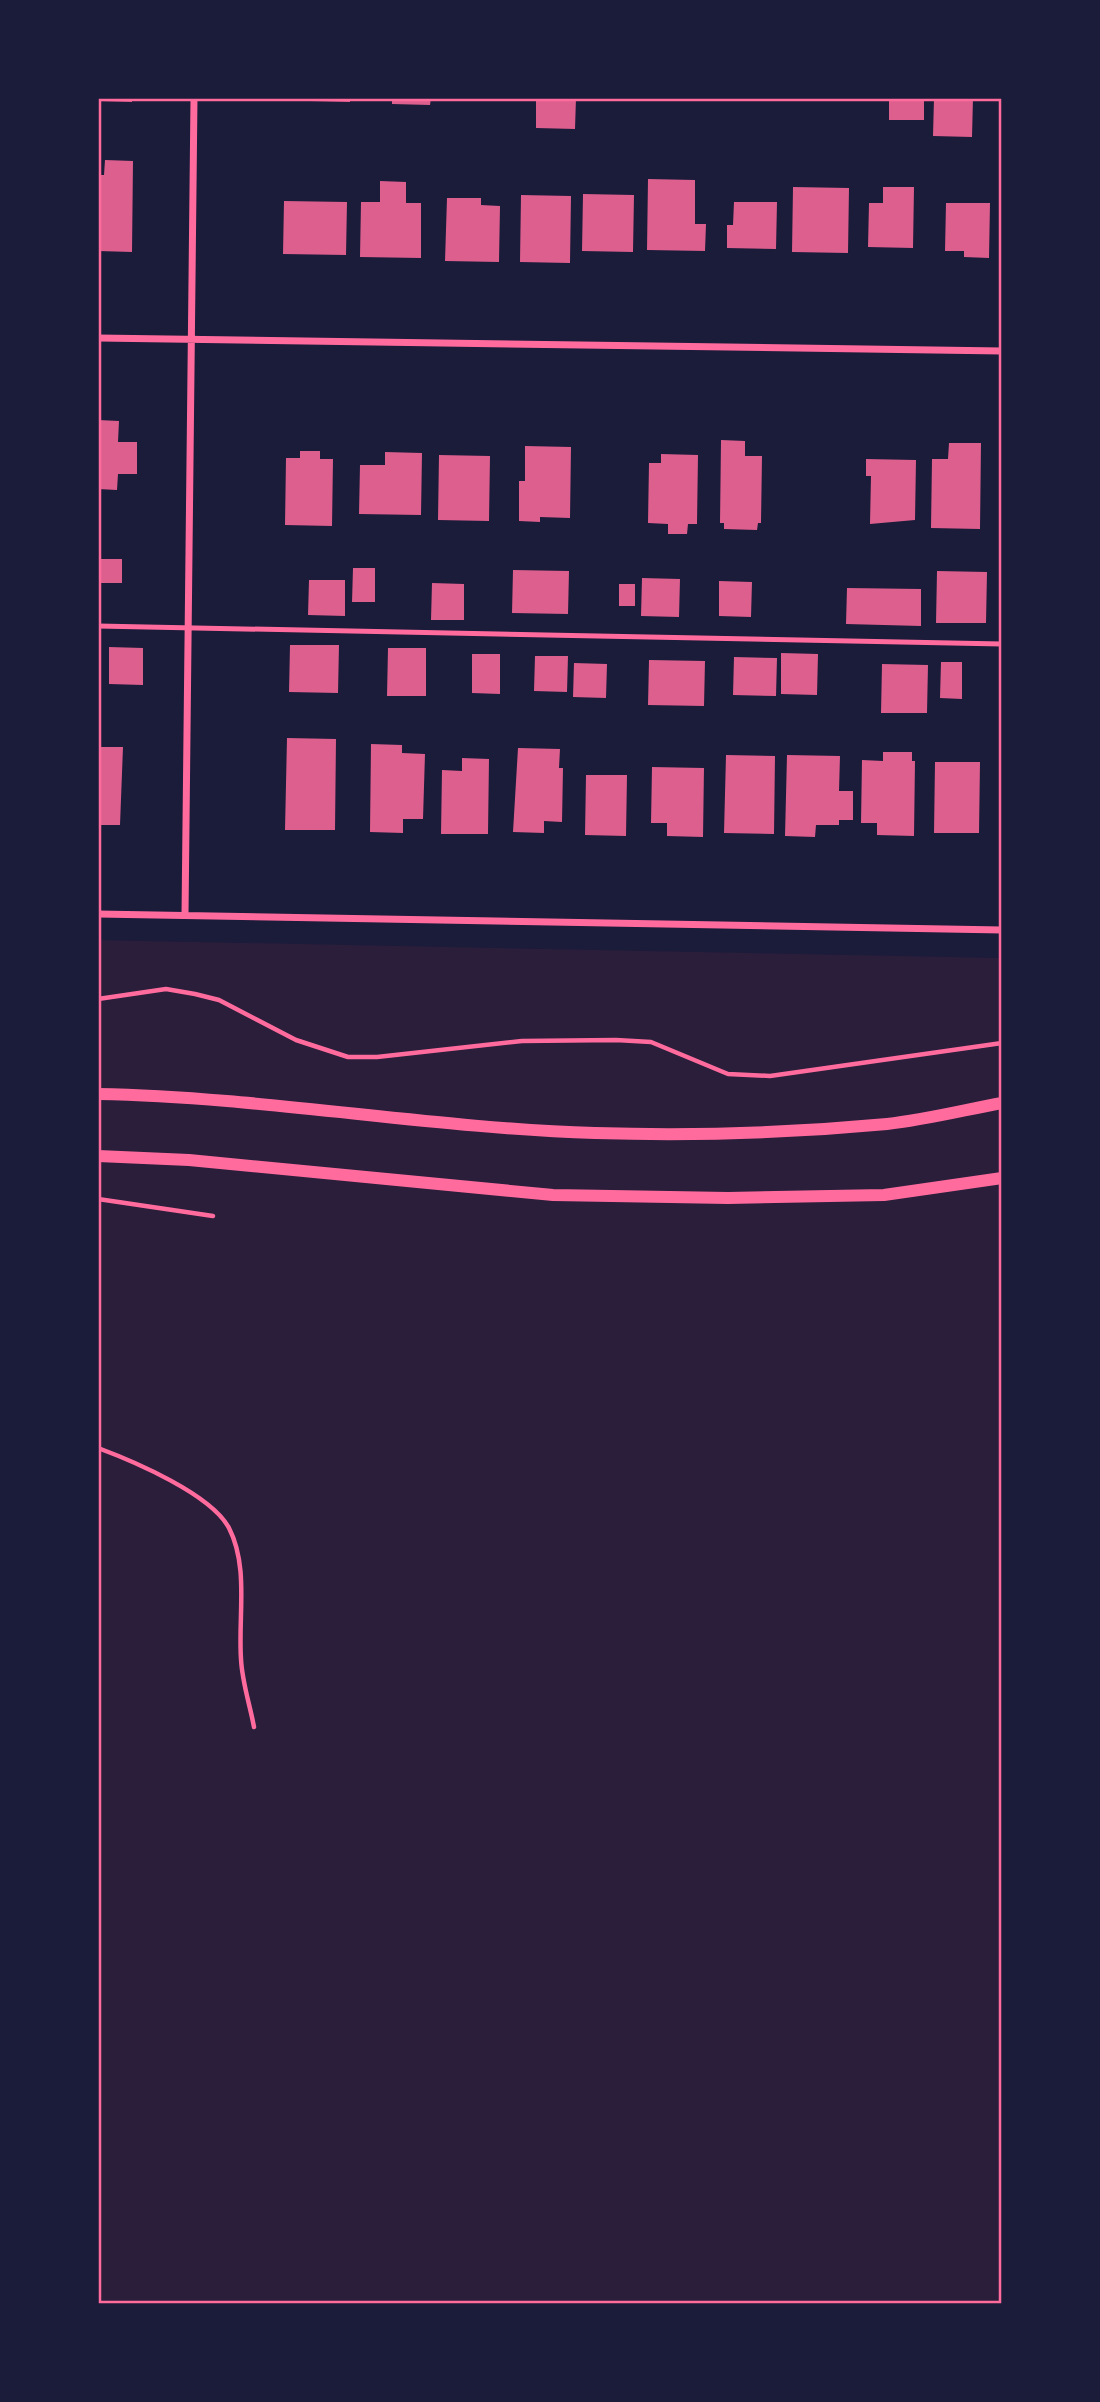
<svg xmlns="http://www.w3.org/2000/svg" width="1100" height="2402" viewBox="0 0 1100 2402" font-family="'Playfair Display',serif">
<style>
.green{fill:#2a1e3b}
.building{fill:#dd5f8e}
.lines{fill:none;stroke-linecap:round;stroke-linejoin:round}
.path{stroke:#ff6b9d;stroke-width:4.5}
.service{stroke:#ff6b9d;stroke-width:5}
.minor{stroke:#ff6b9d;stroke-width:7}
.tertiary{stroke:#ff6b9d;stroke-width:12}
.neatline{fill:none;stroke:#ff6b9d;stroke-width:2.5}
</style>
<rect width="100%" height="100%" fill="#1b1b3a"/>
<!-- green -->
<path class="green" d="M 98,940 L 1002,958 L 1002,2304 L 98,2304 Z"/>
<!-- building -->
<path class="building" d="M 98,98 L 132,98 L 132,102 L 98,101 Z
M 312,98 L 350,98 L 350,102 L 311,101 Z
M 392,98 L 431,98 L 430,105 L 392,104 Z
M 536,98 L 576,98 L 575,129 L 536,128 Z
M 889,98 L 924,98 L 924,120 L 889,120 Z
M 934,98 L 973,98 L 972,137 L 933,136 Z
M 105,160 L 133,161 L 132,252 L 98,251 L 98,175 L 104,175 Z
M 648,179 L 695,180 L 695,224 L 706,224 L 705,251 L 647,250 Z
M 380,181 L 406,182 L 406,203 L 421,203 L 421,258 L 360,257 L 361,202 L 380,202 Z
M 793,187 L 849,188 L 848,253 L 792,252 Z
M 883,187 L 914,187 L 913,248 L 868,247 L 869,203 L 883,203 Z
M 583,194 L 634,195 L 633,252 L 582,251 Z
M 521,195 L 571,196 L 570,263 L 520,262 Z
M 447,198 L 481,198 L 481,205 L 500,206 L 499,262 L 445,261 Z
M 284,201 L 347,202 L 346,255 L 283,254 Z
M 734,202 L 777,202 L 776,249 L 727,248 L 727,225 L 733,225 Z
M 946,203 L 990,203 L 989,258 L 964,257 L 964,251 L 945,251 Z
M 98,420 L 119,421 L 118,442 L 137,442 L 137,474 L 118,474 L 117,490 L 98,489 Z
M 721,440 L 745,441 L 745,456 L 762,456 L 761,523 L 758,523 L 757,530 L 724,529 L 724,523 L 720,523 Z
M 949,443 L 981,443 L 980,529 L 931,528 L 932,459 L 948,459 Z
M 525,446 L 571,447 L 570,518 L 540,517 L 540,522 L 519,521 L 519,481 L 525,481 Z
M 300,451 L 320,451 L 320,459 L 333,459 L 332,526 L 285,525 L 286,458 L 300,458 Z
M 385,452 L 422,453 L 421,515 L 359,514 L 360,465 L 385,465 Z
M 661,454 L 698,455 L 697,524 L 688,524 L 687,534 L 668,534 L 668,524 L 648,523 L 649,463 L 661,463 Z
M 439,455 L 490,456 L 489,521 L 438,520 Z
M 866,459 L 916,460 L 915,520 L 870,524 L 871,476 L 866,476 Z
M 98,559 L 122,559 L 122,583 L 98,583 Z
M 353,568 L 375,568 L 375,602 L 352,602 Z
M 513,570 L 569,571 L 568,614 L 512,613 Z
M 937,571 L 987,572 L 986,623 L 936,623 Z
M 642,578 L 680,579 L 679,617 L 641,616 Z
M 309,580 L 345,580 L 345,616 L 308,615 Z
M 719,581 L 752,582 L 751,617 L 719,616 Z
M 432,583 L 464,584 L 464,620 L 431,620 Z
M 619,584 L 635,584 L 635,606 L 619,606 Z
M 847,588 L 921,589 L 921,626 L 846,624 Z
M 290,645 L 339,645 L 338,693 L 289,692 Z
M 109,647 L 143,648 L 143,685 L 109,684 Z
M 388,648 L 426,648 L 426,696 L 387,696 Z
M 781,653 L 818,654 L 817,695 L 781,694 Z
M 472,654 L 500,654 L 500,694 L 472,693 Z
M 535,656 L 568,656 L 567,692 L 534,691 Z
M 734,657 L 777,658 L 776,696 L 733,695 Z
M 649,660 L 705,661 L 704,706 L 648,705 Z
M 941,662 L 962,662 L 962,699 L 940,698 Z
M 574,663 L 607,664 L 606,698 L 573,697 Z
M 882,664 L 928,665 L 927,713 L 881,713 Z
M 287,738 L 336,739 L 335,830 L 285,830 Z
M 371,744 L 402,745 L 402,753 L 425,754 L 423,819 L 403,819 L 403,833 L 370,832 Z
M 98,747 L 123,747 L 120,825 L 98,825 Z
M 518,748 L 560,749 L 559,768 L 563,768 L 562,822 L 544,821 L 544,833 L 513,832 Z
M 883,752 L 912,752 L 912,761 L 915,761 L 914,836 L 877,835 L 877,823 L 861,823 L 862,760 L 883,761 Z
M 726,755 L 775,756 L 774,834 L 724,833 Z
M 787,755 L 840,756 L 839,791 L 853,791 L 853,820 L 839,820 L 839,825 L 816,825 L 815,837 L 785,836 Z
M 462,758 L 489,759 L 488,834 L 441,834 L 442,770 L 462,771 Z
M 935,762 L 980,762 L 979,833 L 934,833 Z
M 652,767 L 704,768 L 703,837 L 667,836 L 667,823 L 651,823 Z
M 586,775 L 627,775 L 626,836 L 585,835 Z"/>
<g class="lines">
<!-- path -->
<path class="path" d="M 98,999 L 166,989 L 195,994 L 219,1000 L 296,1040 L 348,1057 L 377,1057 L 522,1041 L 616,1040 L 651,1042 L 728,1074 L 770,1076 L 1002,1043
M 98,1199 L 213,1216
M 98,1448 C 133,1461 211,1494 229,1528 C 249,1567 238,1616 241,1659 C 242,1682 250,1705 254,1727"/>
<!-- service -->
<path class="service" d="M 98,626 L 1002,644"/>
<!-- minor -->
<path class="minor" d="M 98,338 L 1002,351
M 98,914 L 1002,930
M 185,915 L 194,98"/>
<!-- tertiary -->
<path class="tertiary" d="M 98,1094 C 264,1097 429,1128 595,1133 C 692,1136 791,1133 887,1124 C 925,1120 964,1110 1002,1103
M 98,1156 L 189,1160 L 553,1195 L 728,1198 L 884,1195 L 1002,1178"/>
</g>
<!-- border -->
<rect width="1100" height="2402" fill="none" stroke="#1b1b3a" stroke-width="200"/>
<rect x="100" y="100" width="900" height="2202" class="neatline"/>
</svg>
